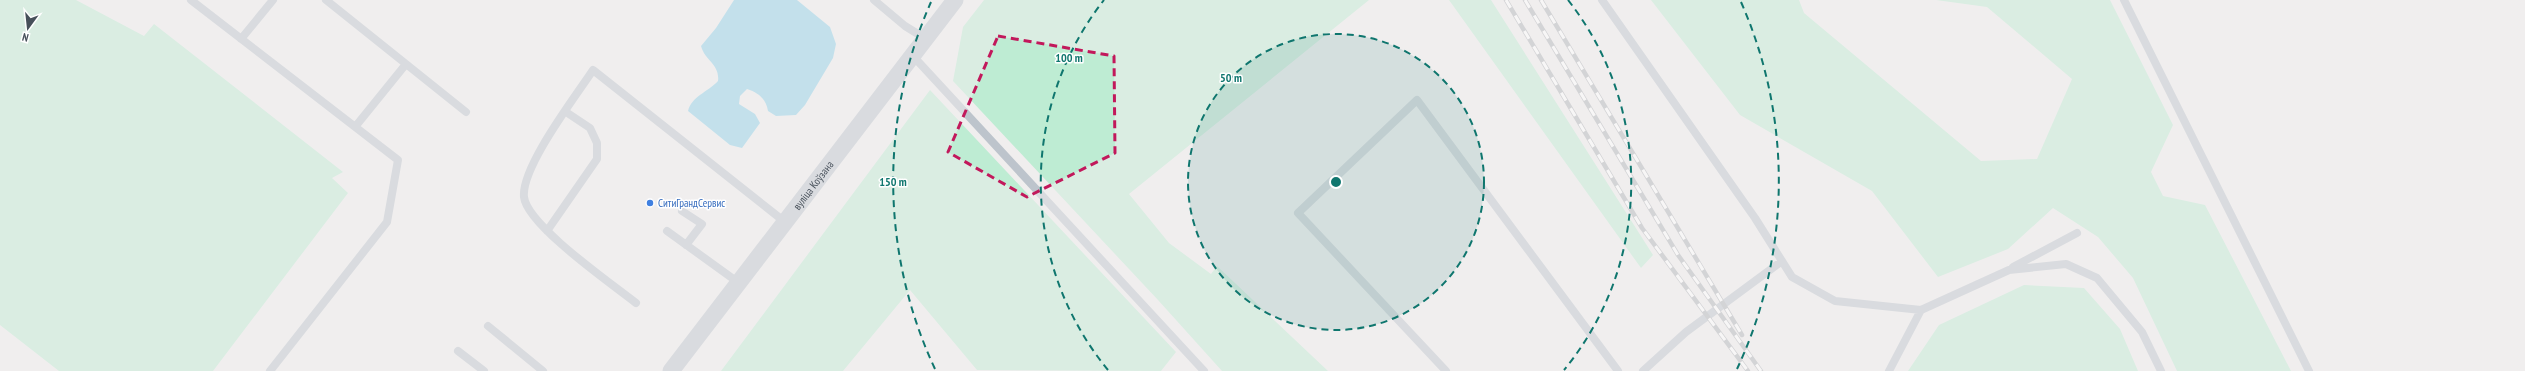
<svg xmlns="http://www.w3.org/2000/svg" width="2525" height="371" viewBox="0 0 2525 371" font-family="'PT Sans Narrow',sans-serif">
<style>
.green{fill:#beecd3}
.water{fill:#8dcfe7}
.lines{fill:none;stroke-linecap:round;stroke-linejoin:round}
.lane{stroke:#bdc4cc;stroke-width:8}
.street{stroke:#bdc4cc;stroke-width:17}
.rail-casing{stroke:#b0b3b8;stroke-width:4.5}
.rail{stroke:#fff;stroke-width:3;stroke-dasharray:9;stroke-linecap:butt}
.marked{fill:none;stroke:#c2185b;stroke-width:3;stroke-dasharray:8 5;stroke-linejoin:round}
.ring{fill:none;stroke:#0f766e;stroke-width:2;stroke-dasharray:7 5}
.shop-dot{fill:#3f7fe0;stroke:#fff;stroke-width:1.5}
.labels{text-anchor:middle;stroke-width:3;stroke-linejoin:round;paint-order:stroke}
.street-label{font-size:11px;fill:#47505a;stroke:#fff}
.shop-label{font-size:11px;fill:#366cbe;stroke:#fff;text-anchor:start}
.centre{fill:#0f766e;stroke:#fff;stroke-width:2}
.ring-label{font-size:12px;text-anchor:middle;font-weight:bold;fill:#0f766e;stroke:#fff;stroke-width:3;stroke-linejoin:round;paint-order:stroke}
</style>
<rect width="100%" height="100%" fill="#f0eeee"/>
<!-- green -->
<path class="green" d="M 0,0 L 76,0 L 144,36 L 154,24 L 343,172 L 332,178 L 348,193 L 213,371 L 59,371 L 0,325 Z
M 984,0 L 1369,0 L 1129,194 L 1169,243 L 1211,274 L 1217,266 L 1328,371 L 1222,371 L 1158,300 L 953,81 L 963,27 Z
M 1449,0 L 1491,0 L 1653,255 L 1641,268 Z
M 1651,0 L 1799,0 L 1804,13 L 1981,161 L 2037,159 L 2072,79 L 1987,7 L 1936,0 L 2110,0 L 2173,125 L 2151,172 L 2163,196 L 2205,205 L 2291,371 L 2177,371 L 2133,278 L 2098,237 L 2053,208 L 2008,249 L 1938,277 L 1872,191 L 1740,115 Z
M 930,90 L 1176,352 L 1161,371 L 977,370 L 910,290 L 843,371 L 721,371 Z
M 2024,285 L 2084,288 L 2120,329 L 2138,371 L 1908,371 L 1939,325 Z"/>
<!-- water -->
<path class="water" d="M 734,0 L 797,0 L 830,27 L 836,44 L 833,58 L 805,105 L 796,115 L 776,116 L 768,111 C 766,99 759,93 747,89 L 740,96 L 739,104 L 755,114 L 760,123 L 742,148 L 730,145 L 688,111 C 692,96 708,92 718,81 C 720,64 705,61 701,46 L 716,28 Z"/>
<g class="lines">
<!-- lane -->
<path class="lane" d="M 191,0 L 398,160 L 387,222 L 270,371
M 326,0 L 466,112
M 874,0 L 905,26 L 926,39
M 1602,0 L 1755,218 L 1792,277 L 1835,301 L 1921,310 L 2009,270 L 2066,264 L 2097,278 L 2142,332 L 2161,371
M 2124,0 L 2309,371
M 241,39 L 273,0
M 913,56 L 1204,371
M 355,127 L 406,64
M 682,211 L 702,224 L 686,245
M 547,231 L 597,159 L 597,143 L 590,128 L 566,112
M 667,231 L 739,283
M 2013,267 L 2077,233
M 636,303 C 612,284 527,225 524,197 C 521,167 576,96 593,70 L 785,222
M 488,326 L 543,371
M 458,351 L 484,371
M 1446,371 L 1298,213 L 1417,100 L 1618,371
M 1643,371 L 1686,332 L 1782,261
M 1889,371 L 1921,310"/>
<!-- street -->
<path class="street" id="s1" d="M 671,371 L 955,0"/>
<!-- rail casing -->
<g class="rail-casing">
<path id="rail" d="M 1506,0 L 1642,228 L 1748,371
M 1525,0 L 1678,255 L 1761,371
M 1541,0 L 1742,335"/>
</g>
<!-- rail -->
<use href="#rail" class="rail"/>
</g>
<!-- marked area -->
<path d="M0 0H2525V371H0ZM 998,36 L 1114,56 L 1115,153 L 1027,197 L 948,152 Z" fill="#f0eeee" fill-opacity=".55" fill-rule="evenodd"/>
<path class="marked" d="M 998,36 L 1114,56 L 1115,153 L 1027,197 L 948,152 Z"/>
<!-- distance rings -->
<circle cx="1336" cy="182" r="148" fill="#0f766e" fill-opacity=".12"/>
<g class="ring">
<circle cx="1336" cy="182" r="148"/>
<path d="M1108 370A295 295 0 0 1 1104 0M1568 0A295 295 0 0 1 1564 370"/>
<path d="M935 369A443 443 0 0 1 931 2M1741 2A443 443 0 0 1 1737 369"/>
</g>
<!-- markers -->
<circle class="shop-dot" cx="650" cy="203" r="4"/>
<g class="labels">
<!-- street labels -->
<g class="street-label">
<text dy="4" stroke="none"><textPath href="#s1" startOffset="234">вуліца Коўзана</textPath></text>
</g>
<!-- shop labels -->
<g class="shop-label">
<text x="658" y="207">СитиГрандСервис</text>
</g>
</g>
<circle cx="1336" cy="182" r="6" class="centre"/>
<g class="ring-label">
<text x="1069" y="62">100 m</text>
<text x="1231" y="82">50 m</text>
<text x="893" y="186">150 m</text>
</g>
<!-- north arrow -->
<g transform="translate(28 28) rotate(195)" stroke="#ffffff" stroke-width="3" paint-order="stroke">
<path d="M0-3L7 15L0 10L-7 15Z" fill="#47505a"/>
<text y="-6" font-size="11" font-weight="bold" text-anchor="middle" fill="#47505a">N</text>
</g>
</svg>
